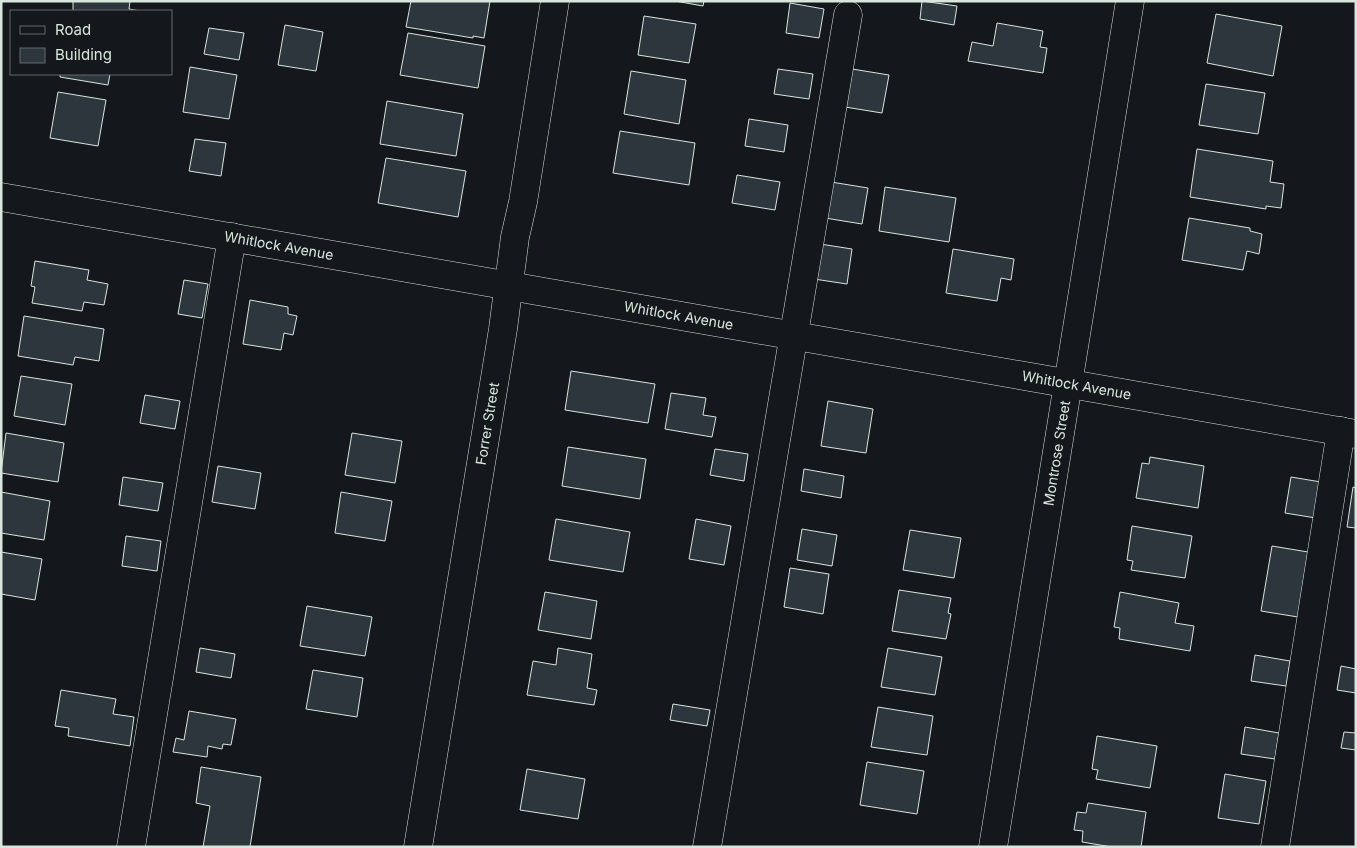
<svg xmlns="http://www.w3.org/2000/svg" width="1357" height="848" viewBox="0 0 1357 848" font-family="Inter,sans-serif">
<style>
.building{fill:#2c363c;stroke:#d8e6dc}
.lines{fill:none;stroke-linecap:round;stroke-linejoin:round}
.minor-casing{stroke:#d8e6dc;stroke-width:29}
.minor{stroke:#14181c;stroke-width:28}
.labels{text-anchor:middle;stroke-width:4;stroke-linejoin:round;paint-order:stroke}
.street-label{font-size:14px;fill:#d8e6dc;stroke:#14181c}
</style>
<rect width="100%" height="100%" fill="#14181c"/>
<!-- building -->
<path class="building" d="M 73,1 L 130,1 L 129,9 L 140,11 L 73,11 Z
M 411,1 L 490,1 L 484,38 L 473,36 L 473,38 L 406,27 Z
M 675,1 L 704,1 L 703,6 Z
M 922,1 L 957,6 L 954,25 L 920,19 Z
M 790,3 L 824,9 L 819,38 L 786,33 Z
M 1216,14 L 1282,26 L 1273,76 L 1207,63 Z
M 644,16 L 696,24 L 689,63 L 638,55 Z
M 997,23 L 1043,31 L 1040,47 L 1047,48 L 1043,73 L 968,61 L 972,42 L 993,46 Z
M 285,25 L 323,32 L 316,71 L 278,65 Z
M 209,28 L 244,33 L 239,60 L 204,54 Z
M 408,33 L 485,46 L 478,88 L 400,75 Z
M 190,67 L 237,75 L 229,119 L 183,112 Z
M 846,68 L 889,75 L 882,113 L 839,106 Z
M 778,69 L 813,74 L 809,99 L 774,94 Z
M 631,71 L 686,80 L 679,124 L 624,114 Z
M 60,74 L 110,74 L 108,85 L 60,77 Z
M 1206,84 L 1265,93 L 1258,134 L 1199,125 Z
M 58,92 L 106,100 L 98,146 L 50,138 Z
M 387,101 L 463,114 L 456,156 L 380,144 Z
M 749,119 L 788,125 L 784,152 L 745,146 Z
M 620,131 L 695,143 L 689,185 L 613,173 Z
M 195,139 L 226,143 L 221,176 L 189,171 Z
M 1197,149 L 1273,161 L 1270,182 L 1284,184 L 1281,208 L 1266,206 L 1266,209 L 1190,197 Z
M 386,158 L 466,171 L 458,217 L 378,203 Z
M 737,175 L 780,182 L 775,210 L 732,203 Z
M 831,182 L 868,188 L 862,224 L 825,218 Z
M 885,187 L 956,198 L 949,242 L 879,231 Z
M 1189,218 L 1250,228 L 1250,231 L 1262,234 L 1259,254 L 1247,251 L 1243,270 L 1182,260 Z
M 820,244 L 852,249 L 847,284 L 814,279 Z
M 953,249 L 1014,259 L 1011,280 L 1001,278 L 997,301 L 946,293 Z
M 35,261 L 89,270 L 87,280 L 108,284 L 104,305 L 84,302 L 82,311 L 32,303 L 35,287 L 31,286 Z
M 184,280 L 208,284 L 202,318 L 178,314 Z
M 250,300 L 288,307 L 288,314 L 297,316 L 293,335 L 284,333 L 281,350 L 243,344 Z
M 24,316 L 104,329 L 99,361 L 75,357 L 73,365 L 18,356 Z
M 571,371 L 655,384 L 648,423 L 565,410 Z
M 21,376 L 72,384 L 65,425 L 14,416 Z
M 671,393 L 706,398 L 703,415 L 716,417 L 712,437 L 665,429 Z
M 145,395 L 180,401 L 175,429 L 140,423 Z
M 828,401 L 873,409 L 866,453 L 821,446 Z
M 6,433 L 64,443 L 58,482 L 1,473 Z
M 352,433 L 402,441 L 395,483 L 345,475 Z
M 568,447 L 646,459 L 640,499 L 562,486 Z
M 715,449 L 748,454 L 744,481 L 710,475 Z
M 1150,457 L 1204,466 L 1198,508 L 1136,498 L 1142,463 L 1149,464 Z
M 218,466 L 261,473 L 255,509 L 212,502 Z
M 804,469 L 844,476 L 841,498 L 801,491 Z
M 123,477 L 163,483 L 158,511 L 119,505 Z
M 1291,477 L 1321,482 L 1316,518 L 1285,513 Z
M 1353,487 L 1356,488 L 1356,528 L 1347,527 Z
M 1,492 L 50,501 L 44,540 L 1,533 Z
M 341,492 L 392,501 L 385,541 L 335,533 Z
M 556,519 L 630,532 L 623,572 L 549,560 Z
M 696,519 L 731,526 L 724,565 L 689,559 Z
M 1132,526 L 1192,536 L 1185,578 L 1131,570 L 1133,561 L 1127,560 Z
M 802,529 L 837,535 L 832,566 L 797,560 Z
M 910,530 L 961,538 L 954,578 L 903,570 Z
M 126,536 L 161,541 L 157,571 L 122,566 Z
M 1272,546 L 1308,552 L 1298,617 L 1261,611 Z
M 1,552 L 42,559 L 35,600 L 1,594 Z
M 790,568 L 829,574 L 823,614 L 784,607 Z
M 899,590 L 951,598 L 948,613 L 951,614 L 946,639 L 892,631 Z
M 545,592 L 597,601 L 591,639 L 538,630 Z
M 1120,592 L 1179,603 L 1175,623 L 1194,626 L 1190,651 L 1119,639 L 1120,628 L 1114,627 Z
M 307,606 L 372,617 L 365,656 L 300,646 Z
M 200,648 L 235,654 L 231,678 L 196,672 Z
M 558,648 L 592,654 L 587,688 L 597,690 L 594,705 L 527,695 L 533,661 L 556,665 Z
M 888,648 L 942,657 L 935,695 L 881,687 Z
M 1255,655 L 1290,661 L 1286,686 L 1251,681 Z
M 1341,666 L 1356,669 L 1356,693 L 1337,690 Z
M 313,670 L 363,678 L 357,717 L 306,709 Z
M 61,690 L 116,699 L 113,714 L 134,717 L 130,746 L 68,736 L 69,728 L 55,726 Z
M 673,704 L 710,710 L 707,726 L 670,720 Z
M 878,707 L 933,716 L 927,755 L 871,747 Z
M 189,711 L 236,719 L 231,745 L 223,744 L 222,749 L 208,746 L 207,757 L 173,752 L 176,738 L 184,740 Z
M 1245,727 L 1279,733 L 1275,759 L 1241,754 Z
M 1344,732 L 1356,733 L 1356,750 L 1341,748 Z
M 1097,736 L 1157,746 L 1150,788 L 1096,779 L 1098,770 L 1092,769 Z
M 867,762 L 924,771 L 917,814 L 860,805 Z
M 201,767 L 261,777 L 250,847 L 203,847 L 210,806 L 196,803 Z
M 527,769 L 585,779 L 578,819 L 520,810 Z
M 1225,774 L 1266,781 L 1259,824 L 1218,818 Z
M 1088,803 L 1146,812 L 1141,847 L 1112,847 L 1082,842 L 1083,831 L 1074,830 L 1077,812 L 1086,813 Z"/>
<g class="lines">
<!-- minor casing -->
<g class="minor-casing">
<g id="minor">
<path id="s1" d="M 1,197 L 1356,434"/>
<path d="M 131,847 L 232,237"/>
<path id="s2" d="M 418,847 L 503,329 L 515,237 L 523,202 L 555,1"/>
<path d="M 707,847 L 848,15"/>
<path id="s3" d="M 993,847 L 1130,1"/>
<path d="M 1275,847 L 1341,431"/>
</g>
</g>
<!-- minor -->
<use href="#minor" class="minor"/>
</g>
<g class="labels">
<!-- street labels -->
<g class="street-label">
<text dy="5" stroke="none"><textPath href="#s1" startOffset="282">Whitlock Avenue</textPath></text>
<text dy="5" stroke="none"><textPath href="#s1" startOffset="688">Whitlock Avenue</textPath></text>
<text dy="5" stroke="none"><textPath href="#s1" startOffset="1092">Whitlock Avenue</textPath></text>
<text dy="5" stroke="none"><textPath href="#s2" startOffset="429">Forrer Street</textPath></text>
<text dy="5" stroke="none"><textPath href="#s3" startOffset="399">Montrose Street</textPath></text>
</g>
</g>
<!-- border -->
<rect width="1357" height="848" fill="none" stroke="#d8e6dc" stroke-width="5"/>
<!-- legend -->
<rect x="10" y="10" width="162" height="65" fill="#14181c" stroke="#626a69"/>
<rect x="20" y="26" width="25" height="8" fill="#14181c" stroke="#626a69"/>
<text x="55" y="35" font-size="15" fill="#d8e6dc">Road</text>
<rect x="20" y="48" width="25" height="15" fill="#2c363c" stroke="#626a69"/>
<text x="55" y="60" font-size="15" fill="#d8e6dc">Building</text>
</svg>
